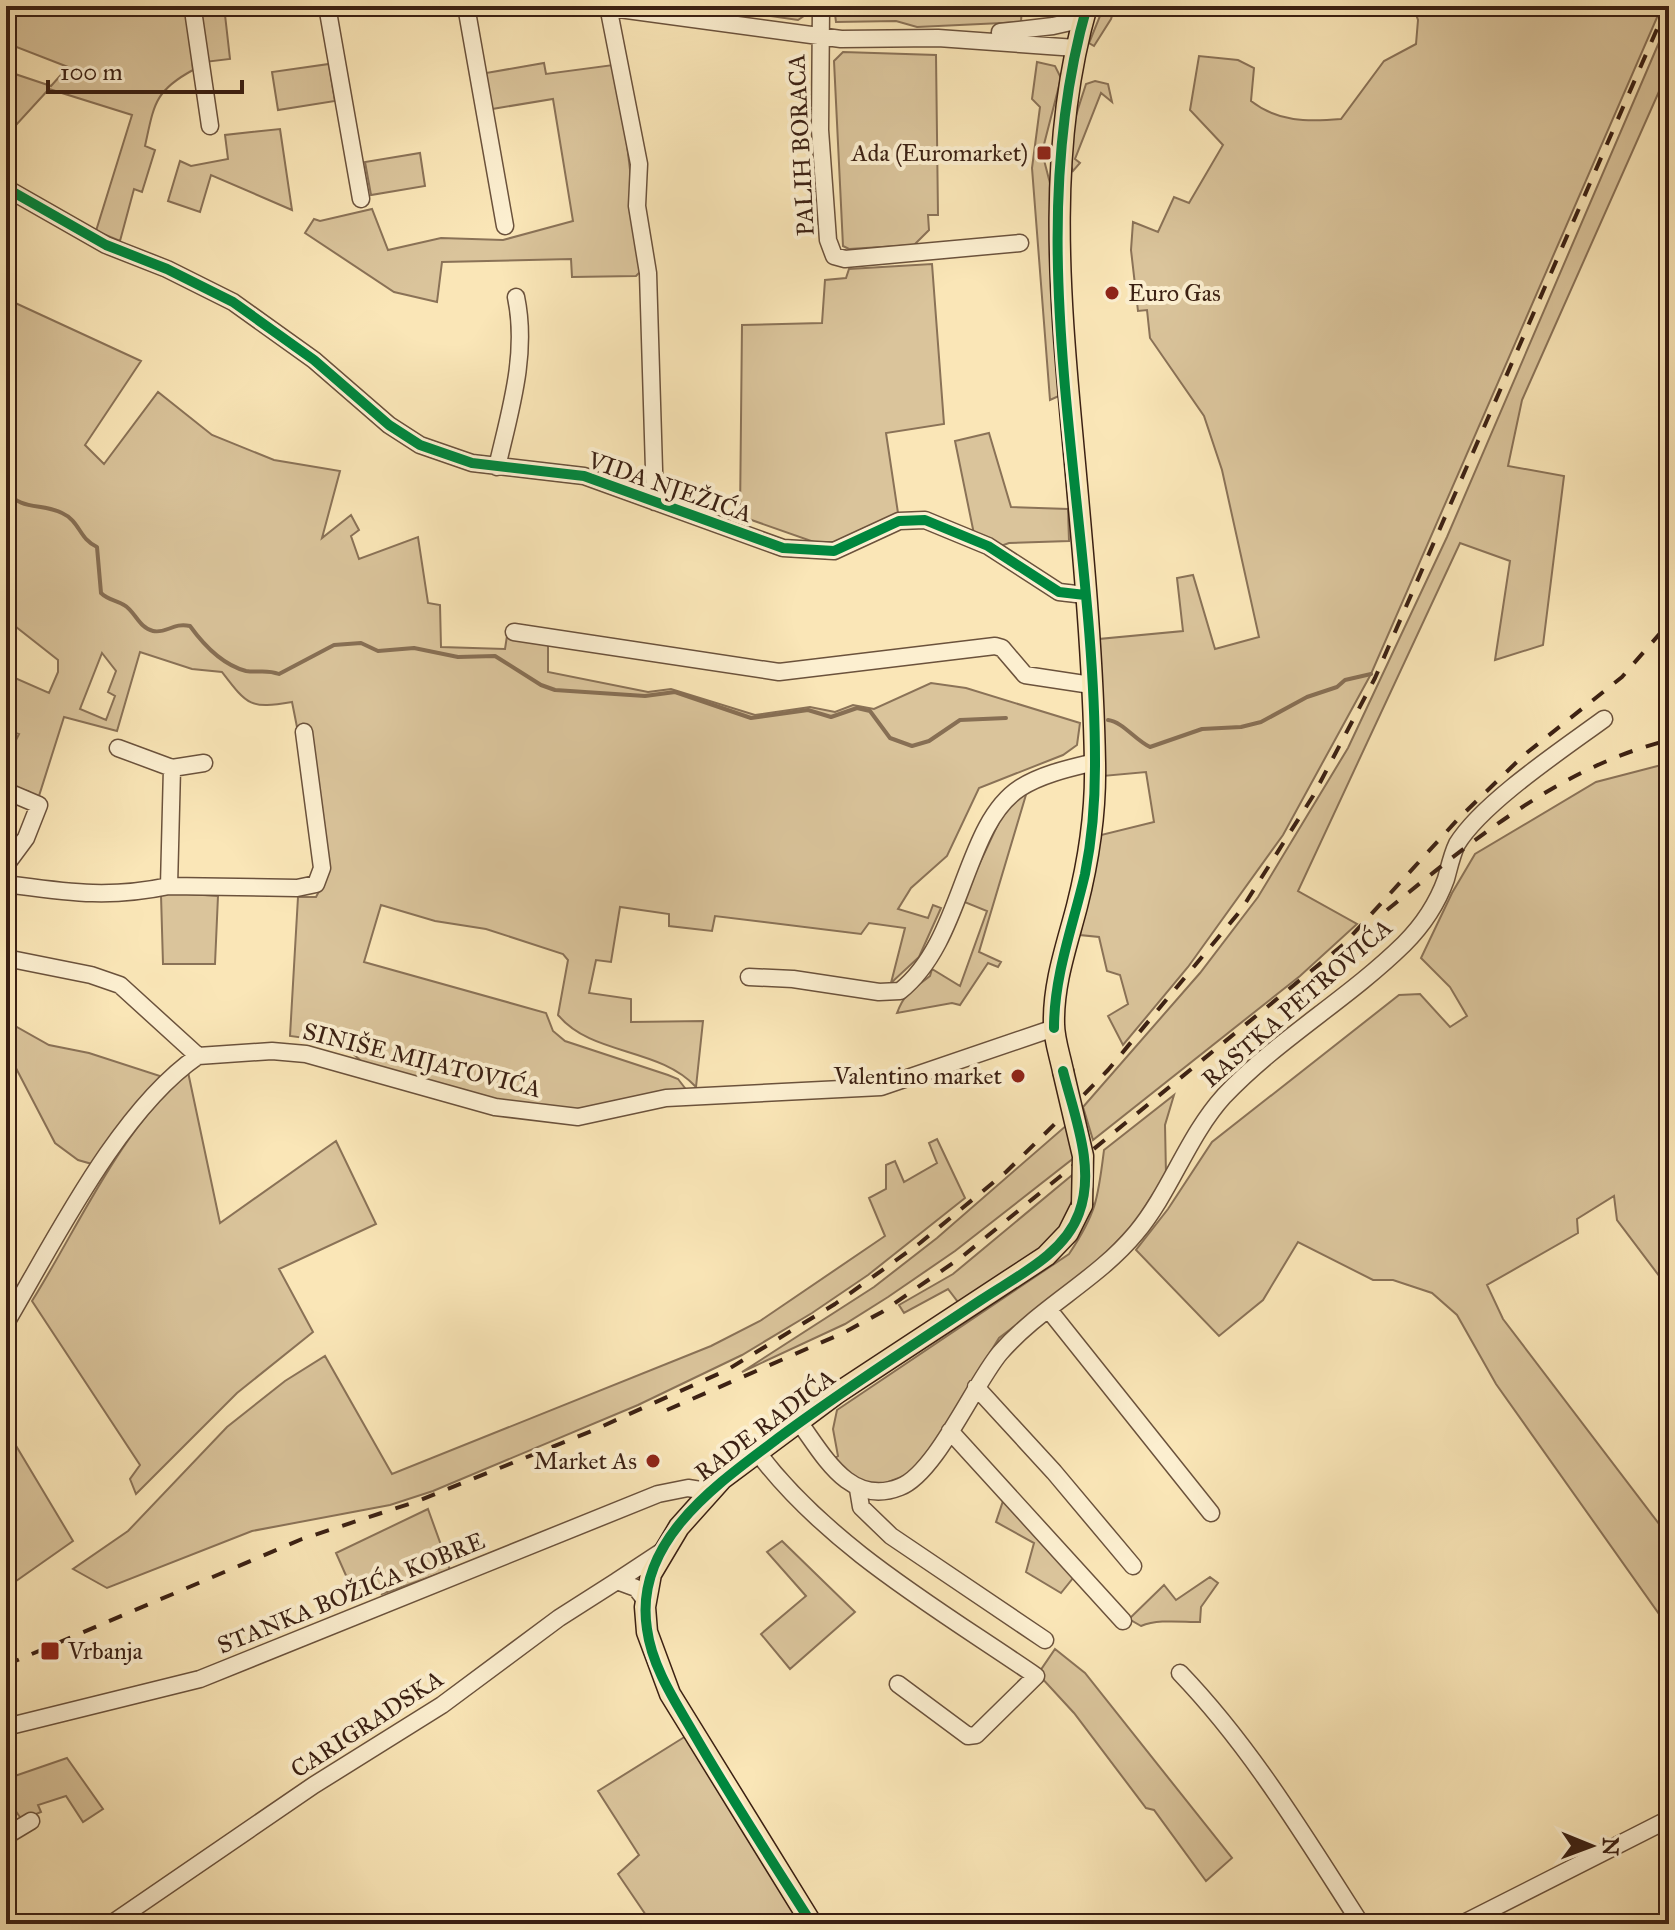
<svg xmlns="http://www.w3.org/2000/svg" width="1675" height="1930" viewBox="0 0 1675 1930" font-family="'IM FELL Great Primer',serif">
<style>
.green{fill:#dac49b;stroke:#8a7257;stroke-width:2;fill-rule:evenodd}
.lines{fill:none;stroke-linecap:round;stroke-linejoin:round}
.stream{stroke:#876f54;stroke-width:4}
.minor-casing{stroke:#6b523c;stroke-width:19}
.major-casing{stroke:#3b2013;stroke-width:23}
.minor{stroke:#fcefd0;stroke-width:16}
.major{stroke:#fae6b7;stroke-width:20}
.rail{stroke:#3b2013;stroke-width:4;stroke-dasharray:14 14;stroke-linecap:butt}
.major-bridge-casing{stroke:#3b2013;stroke-width:23;stroke-linecap:butt}
.major-bridge{stroke:#fae6b7;stroke-width:20}
.cycleway-casing{stroke:#fcefd0;stroke-width:15}
.cycleway{stroke:#00873e;stroke-width:10}
.poi-dot{fill:#8f2418;stroke:#fcefd0;stroke-width:3}
.labels{text-anchor:middle;stroke-width:8;stroke-linejoin:round;paint-order:stroke}
.street-label{font-size:24px;fill:#3b2013;stroke:#fcefd0}
.poi-label{font-size:24px;fill:#3b2013;stroke:#fcefd0;text-anchor:end}
</style>
<rect width="100%" height="100%" fill="#fae6b7"/>
<filter id="stains"><feTurbulence type="fractalNoise" baseFrequency=".0025" numOctaves="4"/><feColorMatrix values="0 0 0 0 .2 0 0 0 0 .09 0 0 0 0 .02 0 0 0 .5 -.17"/></filter>
<radialGradient id="worn" r=".72"><stop offset=".6" stop-color="#630" stop-opacity="0"/><stop offset="1" stop-color="#630" stop-opacity=".3"/></radialGradient>
<!-- green -->
<path class="green" d="M 8,6 L 188,6 L 193,70 C 154,91 154,105 145,146 L 155,150 L 142,192 L 134,189 L 120,241 L 96,231 L 132,115 L 49,89 L 6,136 L 6,71 L 51,86 L 68,67 L 9,44 L 6,54 Z
M 201,6 L 224,6 L 230,59 L 205,62 Z
M 704,6 L 806,6 L 804,16 L 798,20 Z
M 834,6 L 1022,6 L 1021,22 L 917,27 L 896,21 L 836,22 Z
M 1104,6 L 1115,6 L 1111,19 L 1094,46 L 1089,43 Z
M 1413,6 L 1662,6 L 1371,674 L 1283,835 L 1188,967 L 1123,1045 L 1108,1016 L 1128,1004 L 1120,975 L 1107,971 L 1099,937 L 1080,935 L 1101,835 L 1154,822 L 1146,772 L 1103,776 L 1099,639 L 1183,631 L 1177,578 L 1193,575 L 1215,649 L 1259,637 L 1222,470 L 1204,416 L 1150,338 L 1147,310 L 1138,311 L 1131,250 L 1133,222 L 1158,232 L 1174,197 L 1189,203 L 1223,145 L 1190,110 L 1199,56 L 1238,60 L 1254,68 L 1251,101 C 1278,122 1307,122 1341,119 L 1384,61 L 1416,44 L 1418,20 Z
M 1669,19 L 1669,69 L 1522,400 L 1508,466 L 1564,476 L 1543,645 L 1495,660 L 1510,561 L 1460,543 L 1298,891 L 1357,924 L 1300,976 L 1093,1140 L 1083,1107 L 1200,973 L 1258,897 L 1348,748 L 1447,537 Z
M 843,52 L 936,55 L 938,215 L 928,215 L 929,230 L 914,245 L 849,249 L 843,246 L 834,61 Z
M 1037,62 L 1055,66 L 1061,78 L 1040,160 L 1044,160 L 1052,191 L 1061,395 L 1050,400 L 1032,168 L 1040,107 L 1032,99 Z
M 544,63 L 546,74 L 613,65 L 625,128 L 642,270 L 636,276 L 572,277 L 571,259 L 442,262 L 437,302 L 394,292 L 305,233 L 314,219 L 320,221 L 372,209 L 388,250 L 441,238 L 503,240 L 573,221 L 553,99 L 492,109 L 486,73 Z
M 329,64 L 335,101 L 278,110 L 272,72 Z
M 1095,81 L 1108,84 L 1112,102 L 1101,93 L 1075,159 L 1080,163 L 1073,171 C 1062,149 1079,107 1086,84 Z
M 280,129 L 292,210 L 211,175 L 200,212 L 168,201 L 180,161 L 191,166 L 228,159 L 225,135 Z
M 420,153 L 425,186 L 371,195 L 365,162 Z
M 932,264 L 944,424 L 886,433 L 898,513 L 838,542 L 814,542 L 740,516 L 742,325 L 822,323 L 825,280 L 846,278 L 849,269 Z
M 11,301 L 141,361 L 85,445 L 104,464 L 158,392 L 212,435 L 274,460 L 340,471 L 322,538 L 351,515 L 359,530 L 351,536 L 359,559 L 418,537 L 428,603 L 440,605 L 441,647 L 505,649 L 507,636 L 548,642 L 548,672 L 648,692 L 671,689 L 755,715 L 810,707 L 835,712 L 853,705 L 874,709 L 931,683 L 966,688 L 1080,723 L 1077,745 L 1063,755 L 979,788 L 947,856 L 911,888 L 898,909 L 928,918 L 933,905 L 941,908 L 919,957 L 891,983 L 905,928 L 869,923 L 861,934 L 715,916 L 712,931 L 669,926 L 669,914 L 620,907 L 611,962 L 596,960 L 589,993 L 631,999 L 631,1022 L 703,1021 L 696,1087 C 659,1047 592,1056 558,1015 L 568,960 L 563,954 L 486,929 L 435,921 L 381,905 L 364,962 L 546,1013 L 553,1031 L 565,1041 L 668,1075 L 678,1079 L 688,1092 L 578,1112 L 509,1104 L 365,1065 L 342,1043 L 290,1036 L 298,897 L 316,897 L 323,884 L 308,725 L 297,727 L 292,702 C 250,709 248,706 222,672 L 192,669 L 140,652 L 117,731 L 64,717 L 38,799 L 28,791 L 6,788 L 6,760 L 19,734 L 6,730 L 6,674 L 49,693 L 58,672 L 58,660 L 6,619 L 6,316 ZM 102,653 L 116,671 L 108,692 L 115,696 L 106,720 L 80,709 Z
M 989,433 L 1011,507 L 1068,509 L 1069,541 L 1009,543 L 998,547 L 974,534 L 955,441 Z
M 1669,763 L 1669,1289 L 1617,1220 L 1614,1196 L 1577,1219 L 1578,1233 L 1487,1285 L 1503,1319 L 1669,1537 L 1669,1628 L 1496,1384 L 1457,1315 L 1432,1293 L 1393,1280 L 1373,1280 L 1298,1242 L 1263,1300 L 1219,1336 L 1136,1250 L 1168,1209 L 1212,1142 L 1399,995 L 1420,994 L 1450,1027 L 1467,1016 L 1450,987 L 1421,958 L 1452,893 L 1475,854 L 1596,782 Z
M 1028,788 L 979,952 L 1001,962 L 998,967 L 988,963 L 960,1005 L 952,1003 L 897,1013 C 906,990 914,989 930,976 L 932,969 L 960,986 L 987,911 L 962,901 L 1005,809 Z
M 173,893 L 218,896 L 215,964 L 163,964 L 161,895 Z
M 6,1026 L 15,1026 L 49,1045 L 89,1053 L 163,1077 L 92,1164 L 78,1160 L 55,1143 L 6,1049 Z
M 188,1072 L 220,1223 L 336,1141 L 376,1224 L 279,1269 L 313,1332 L 237,1393 L 136,1494 L 130,1479 L 140,1465 L 32,1301 C 80,1224 119,1132 188,1072 Z
M 1174,1095 L 1165,1125 L 1166,1174 L 1136,1221 L 1095,1265 L 999,1338 L 935,1442 L 909,1474 L 878,1486 L 853,1477 L 835,1458 L 838,1456 L 833,1429 L 837,1410 L 1069,1254 C 1097,1212 1098,1198 1104,1150 Z
M 1068,1124 L 1075,1157 L 955,1251 L 888,1297 L 845,1324 L 742,1372 L 874,1287 L 937,1238 Z
M 937,1139 L 965,1198 L 868,1275 L 812,1313 L 742,1355 L 638,1405 L 433,1491 L 390,1505 L 252,1531 L 107,1588 L 73,1569 L 128,1531 L 227,1427 L 285,1381 L 325,1356 L 392,1474 L 711,1346 L 760,1321 L 885,1236 L 869,1198 L 886,1189 L 886,1165 L 895,1161 L 904,1182 L 937,1163 L 929,1143 Z
M 1077,1171 L 1075,1199 L 1057,1236 L 961,1306 L 948,1289 L 904,1313 L 899,1305 L 953,1274 Z
M 6,1429 L 73,1541 L 9,1586 L 6,1579 Z
M 1005,1495 L 1077,1573 L 1061,1593 L 1026,1572 L 1034,1543 L 996,1522 Z
M 428,1509 L 450,1570 L 382,1594 L 383,1590 L 352,1589 L 336,1553 Z
M 782,1541 L 855,1612 L 790,1669 L 761,1634 L 806,1596 L 767,1552 Z
M 1210,1577 L 1218,1583 L 1201,1607 L 1200,1622 C 1180,1622 1158,1619 1141,1626 L 1129,1619 L 1164,1585 L 1176,1600 Z
M 1055,1649 L 1085,1673 L 1232,1858 L 1206,1881 L 1154,1810 L 1146,1808 L 1074,1713 L 1038,1674 Z
M 686,1736 L 806,1924 L 652,1924 L 618,1874 L 639,1855 L 598,1791 Z
M 67,1758 L 103,1809 L 83,1822 L 66,1796 L 38,1805 L 41,1812 L 22,1820 L 6,1797 L 6,1779 Z"/>
<g class="lines">
<!-- stream -->
<path class="stream" d="M 6,490 C 20,511 42,503 62,513 C 80,521 79,539 97,547 L 101,593 C 108,600 116,600 124,605 C 135,611 139,628 153,631 C 167,634 173,622 190,626 C 203,644 223,665 246,671 C 258,673 266,669 279,674 L 334,645 L 361,643 L 378,651 L 414,648 L 458,657 L 495,656 L 541,685 L 555,690 L 645,696 L 675,692 L 751,718 L 808,710 L 831,717 L 857,708 L 870,711 L 890,738 L 912,746 L 929,741 L 960,720 L 1006,718
M 1108,720 C 1123,722 1135,740 1150,747 L 1202,729 L 1241,727 L 1261,722 L 1307,697 L 1337,687 L 1345,680 L 1371,674"/>
<!-- minor casing -->
<g class="minor-casing">
<path id="minor" d="M 195,6 L 194,17 L 210,126
M 327,6 L 361,199
M 466,6 L 505,226
M 597,6 L 841,39 L 938,38 L 1076,48
M 608,6 L 639,164 L 637,206 L 648,273 L 655,502
M 821,6 L 820,130 L 828,240 L 834,256 L 845,259 L 1020,243
M 1000,32 L 1053,26 L 1084,19
M 6,188 L 106,245 L 167,269 L 233,302 L 314,360 L 389,425 L 420,445 L 472,463 L 584,476 L 783,548 L 834,551 L 899,521 L 925,520 L 988,546 L 1059,592 L 1085,595
M 497,467 C 510,411 528,354 516,297
M 514,632 L 779,672 L 995,646 L 1002,648 L 1025,675 L 1091,685
M 172,768 L 204,763
M 6,791 L 39,805 L 26,838 L 6,865
M 6,884 C 67,892 107,899 169,886 L 172,768 L 118,748
M 169,886 L 297,888 L 316,884 L 322,868 L 304,732
M 6,958 L 91,975 L 120,985 L 198,1056 L 272,1051 L 306,1054 L 495,1107 L 578,1117 L 666,1098 L 881,1087 L 1054,1028
M 749,977 L 793,979 L 879,992 L 900,991 C 964,940 963,825 1020,788 C 1042,774 1070,768 1095,762
M 1049,1310 L 1211,1513
M 6,1323 C 55,1240 119,1110 198,1056
M 976,1387 L 1054,1472 L 1133,1566
M 799,1422 C 824,1456 850,1507 900,1487 C 936,1473 974,1384 1000,1353 C 1040,1307 1097,1280 1136,1233 C 1171,1191 1187,1137 1224,1096 C 1278,1039 1348,999 1404,944 C 1423,925 1437,904 1446,879 C 1449,868 1452,854 1457,844 C 1482,803 1563,749 1604,719
M 950,1431 L 1123,1621
M 758,1453 C 829,1547 940,1610 1036,1676 L 976,1735 L 968,1736 L 898,1684
M 858,1489 L 861,1507 L 891,1536 L 1045,1640
M 617,1581 L 661,1552
M 1180,1673 C 1252,1748 1305,1837 1361,1924
M 6,1727 L 200,1679 L 658,1494 L 688,1488 L 707,1491
M 6,1836 L 31,1821
M 111,1924 L 314,1785 L 442,1705 L 559,1618 L 617,1581 L 636,1588 L 645,1600
M 1462,1924 L 1669,1819"/>
</g>
<!-- major casing -->
<g class="major-casing">
<path id="major" d="M 1063,1071 C 1060,1056 1054,1039 1054,1024 C 1053,983 1067,945 1077,906 C 1089,859 1096,811 1095,763 C 1093,652 1082,541 1072,431 C 1059,290 1047,145 1087,6
M 812,1924 L 670,1694 L 647,1632 L 645,1607 L 651,1574 L 679,1527 L 722,1479 L 836,1394 L 1046,1256 L 1068,1233 L 1082,1205"/>
</g>
<!-- minor -->
<use href="#minor" class="minor"/>
<!-- major -->
<use href="#major" class="major"/>
<!-- rail -->
<path class="rail" d="M 1387,910 C 1472,841 1560,767 1669,740
M 667,1410 L 843,1333 L 882,1312 L 963,1256 L 1344,944 L 1459,818 L 1524,755 L 1622,677 L 1669,623
M 6,1665 L 302,1539 L 418,1501 L 594,1430 L 727,1370 L 835,1304 L 920,1243 L 1006,1172 L 1070,1109 L 1108,1070 L 1241,910 L 1313,796 L 1375,678 L 1667,6"/>
<!-- major-bridge casing -->
<g class="major-bridge-casing">
<path id="major-bridge" d="M 1063,1071 L 1083,1156 L 1082,1205"/>
</g>
<!-- major-bridge -->
<use href="#major-bridge" class="major-bridge"/>
<!-- cycleway casing -->
<g class="cycleway-casing">
<path id="cycleway" d="M 6,188 L 106,245 L 167,269 L 233,302 L 314,360 L 389,425 L 420,445 L 472,463 L 584,476 L 783,548 L 834,551 L 899,521 L 925,520 L 988,546 L 1059,592 L 1085,595
M 1054,1028 C 1054,975 1073,926 1085,874 C 1092,839 1095,802 1095,766 C 1096,515 1016,253 1087,6
M 812,1924 C 772,1861 731,1798 694,1734 C 675,1701 652,1667 647,1629 C 633,1540 719,1483 781,1436 C 846,1388 913,1345 981,1300 C 1015,1277 1064,1255 1079,1213 C 1096,1168 1074,1115 1063,1071"/>
</g>
<!-- cycleway -->
<use href="#cycleway" class="cycleway"/>
</g>
<!-- markers -->
<g class="poi-dot">
<rect x="1036" y="145" width="16" height="16" rx="4"/>
<circle cx="1112" cy="293" r="8"/>
<circle cx="1018" cy="1076" r="8"/>
<circle cx="653" cy="1461" r="8"/>
<rect x="40" y="1641" width="20" height="20" rx="4"/>
</g>
<g class="labels">
<!-- street labels -->
<g class="street-label">
<text transform="translate(801 145) rotate(-93)" y="8">PALIH BORACA</text>
<text transform="translate(670 487) rotate(19)" y="8">VIDA NJEŽIĆA</text>
<text transform="translate(1297 1003) rotate(-41)" y="8">RASTKA PETROVIĆA</text>
<text transform="translate(422 1060) rotate(14)" y="8">SINIŠE MIJATOVIĆA</text>
<text transform="translate(765 1425) rotate(-37)" y="8">RADE RADIĆA</text>
<text transform="translate(351 1593) rotate(-22)" y="8">STANKA BOŽIĆA KOBRE</text>
<text transform="translate(367 1724) rotate(-33)" y="8">CARIGRADSKA</text>
</g>
<!-- poi labels -->
<g class="poi-label">
<text x="1028" y="161">Ada (Euromarket)</text>
<text x="1128" y="301" text-anchor="start">Euro Gas</text>
<text x="1002" y="1084">Valentino market</text>
<text x="637" y="1469">Market As</text>
<text x="68" y="1659" text-anchor="start">Vrbanja</text>
</g>
</g>
<!-- margin -->
<rect width="1675" height="1930" fill="none" stroke="#fae6b7" stroke-width="32"/>
<rect x="8" y="8" width="1659" height="1914" fill="none" stroke="#3b2013" stroke-width="4"/>
<rect x="16" y="16" width="1643" height="1898" fill="none" stroke="#3b2013" stroke-width="2"/>
<!-- north arrow -->
<g transform="translate(1591 1846) rotate(91)" stroke="#fcefd0" stroke-width="6" paint-order="stroke">
<path d="M0-6L14 30L0 20L-14 30Z" fill="#3b2013"/>
<text y="-12" font-size="22" font-weight="bold" text-anchor="middle" fill="#3b2013">N</text>
</g>
<!-- scale -->
<path d="M48 80v12h194v-12" fill="none" stroke="#3b2013" stroke-width="4"/>
<text x="60" y="80" font-size="24" fill="#3b2013" stroke="#fcefd0" stroke-width="6" paint-order="stroke">100 m</text>
<rect width="100%" height="100%" filter="url(#stains)"/>
<rect width="100%" height="100%" fill="url(#worn)"/>
</svg>
